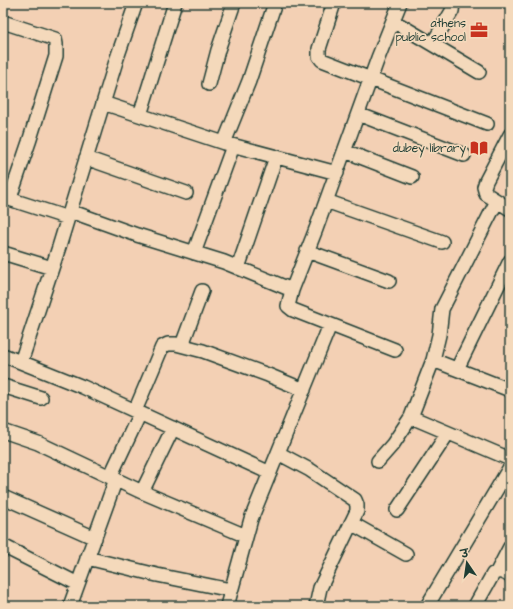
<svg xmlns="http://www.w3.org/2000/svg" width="513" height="609" viewBox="0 0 513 609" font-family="'Architects Daughter','Playpen Sans Deva',sans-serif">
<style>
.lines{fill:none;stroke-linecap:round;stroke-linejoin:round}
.minor-casing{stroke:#1f3d34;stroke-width:16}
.minor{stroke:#f4d9bb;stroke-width:13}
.labels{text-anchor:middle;stroke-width:3.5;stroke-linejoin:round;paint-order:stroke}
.poi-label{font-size:12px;fill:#1f3d34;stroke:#f4d9bb;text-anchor:end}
</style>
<rect width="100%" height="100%" fill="#f3d0b4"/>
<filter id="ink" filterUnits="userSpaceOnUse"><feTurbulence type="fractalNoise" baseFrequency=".025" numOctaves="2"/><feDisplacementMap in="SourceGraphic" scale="8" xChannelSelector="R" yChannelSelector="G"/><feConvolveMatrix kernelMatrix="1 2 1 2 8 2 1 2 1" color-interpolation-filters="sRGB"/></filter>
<g filter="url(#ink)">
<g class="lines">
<!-- minor casing -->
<g class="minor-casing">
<path id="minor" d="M 334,3 L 319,49 L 319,56 L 322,60 L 487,124
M 393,21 L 479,72
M 3,22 L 55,39 L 56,44 L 56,56 L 29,142 L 10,198
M 433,43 L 452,11 L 453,3
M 209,84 L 218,50 L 234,3
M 103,103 L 224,143 L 337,173
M 358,114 L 464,155
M 140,115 L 175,3
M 510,135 L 486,181 L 484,187 L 486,194 L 510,209
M 224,143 L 249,81 L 275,3
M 345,151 L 412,177
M 86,158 L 186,193
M 3,197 L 68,218
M 326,201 L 442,242
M 70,211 L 137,235 L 224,262 L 292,290
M 307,251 L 389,281
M 3,253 L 52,268
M 194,253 L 233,146
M 238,268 L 276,157
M 182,345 L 202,291
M 395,350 L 293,310 L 288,306 L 292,290 L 316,229 L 378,58 L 400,3
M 3,355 L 83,387 L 270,473
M 433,360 L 510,390
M 21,362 L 59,247 L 117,58 L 136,3
M 457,369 L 510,261
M 3,386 L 41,398
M 135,411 L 162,347 L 168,344 L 176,344 L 203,351 L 268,375 L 304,390
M 411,417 L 510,459
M 3,431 L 38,443 L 142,492 L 246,536
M 278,453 L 310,470 L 355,500 L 357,505 L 357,511 L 320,588 L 316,606
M 378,461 L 393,444 L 411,417 L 433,360 L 439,335 L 442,309 L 497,201
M 110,477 L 140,413
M 142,492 L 173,428
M 3,497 L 95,538
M 397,510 L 448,433
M 351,523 L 406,554
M 3,546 L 78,584
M 87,558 L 157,575 L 231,590
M 497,572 L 510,547
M 70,606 L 116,479
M 227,606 L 251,519 L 330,325
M 427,606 L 510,467
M 475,606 L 493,574 C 499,570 504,572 510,576"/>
</g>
<!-- minor -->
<use href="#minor" class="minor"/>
</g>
</g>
<!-- icons -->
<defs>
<g id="office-bare" transform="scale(1.38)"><path d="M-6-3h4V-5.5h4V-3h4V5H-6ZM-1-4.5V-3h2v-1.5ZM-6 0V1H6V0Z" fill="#c8321e" stroke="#f4d9bb" stroke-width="2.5" paint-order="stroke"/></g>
<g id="library-bare" transform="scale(1.38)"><path d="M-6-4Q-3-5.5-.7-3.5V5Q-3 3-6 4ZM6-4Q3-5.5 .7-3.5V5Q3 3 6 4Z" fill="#c8321e" stroke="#f4d9bb" stroke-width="2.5" paint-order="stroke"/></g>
</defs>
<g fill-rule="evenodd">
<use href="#office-bare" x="479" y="30"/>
<use href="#library-bare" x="479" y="148"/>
</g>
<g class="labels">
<!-- poi labels -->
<g class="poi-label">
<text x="466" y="27">athens<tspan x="466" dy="14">public school</tspan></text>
<text x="466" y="152">dubey library</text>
</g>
</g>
<!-- margin -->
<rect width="513" height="609" fill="none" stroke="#f4d9bb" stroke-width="16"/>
<rect x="8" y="8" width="497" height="593" fill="none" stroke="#1f3d34" stroke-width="1.5" filter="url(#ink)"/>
<!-- north arrow -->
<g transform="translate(467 563) rotate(347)" stroke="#f4d9bb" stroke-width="3" paint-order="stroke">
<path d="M0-3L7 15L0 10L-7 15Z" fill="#1f3d34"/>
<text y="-6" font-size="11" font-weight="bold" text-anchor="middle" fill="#1f3d34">उ</text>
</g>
</svg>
